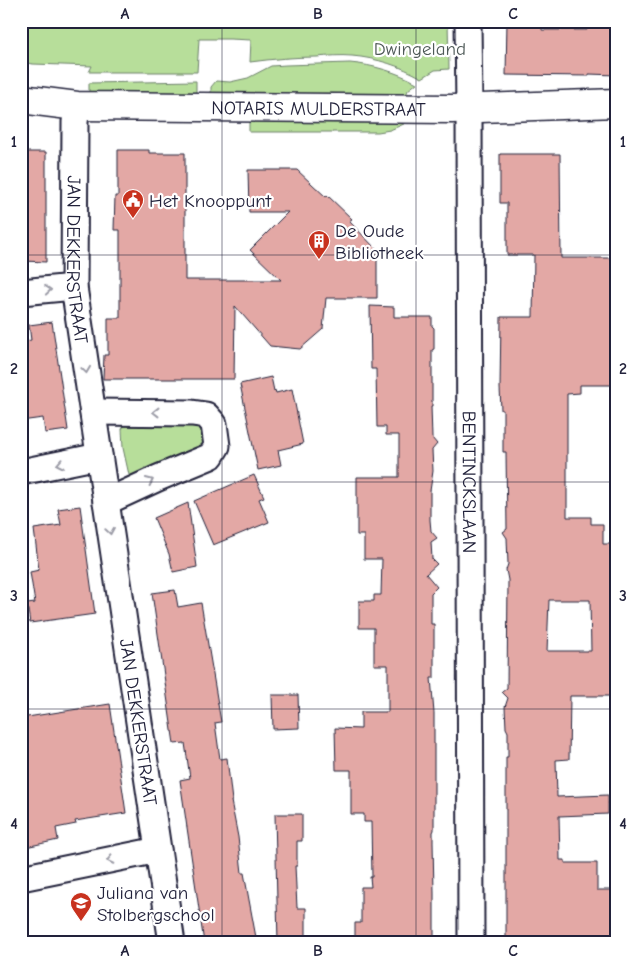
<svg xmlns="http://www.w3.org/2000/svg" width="637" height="964" viewBox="0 0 637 964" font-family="'Comic Neue',sans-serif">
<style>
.green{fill:#b7de9a;stroke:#6c806a}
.building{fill:#e3a8a5;stroke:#22223b;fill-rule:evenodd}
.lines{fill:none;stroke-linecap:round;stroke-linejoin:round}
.street-casing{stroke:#22223b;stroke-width:29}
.secondary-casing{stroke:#22223b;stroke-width:31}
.street{stroke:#fff;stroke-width:25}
.secondary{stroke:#fff;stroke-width:28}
.oneway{stroke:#9c9ca7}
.grid{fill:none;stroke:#22223b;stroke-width:1;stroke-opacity:0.55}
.labels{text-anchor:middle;stroke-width:4.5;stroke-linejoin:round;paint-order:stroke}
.park-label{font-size:19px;fill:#4f5a58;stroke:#fff}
.street-label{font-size:19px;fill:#22223b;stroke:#fff}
.poi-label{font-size:19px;fill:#22223b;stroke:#fff;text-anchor:start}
.neatline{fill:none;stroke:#22223b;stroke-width:2}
.grid-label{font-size:16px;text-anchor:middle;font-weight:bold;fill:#22223b}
</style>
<rect width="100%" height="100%" fill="#fff"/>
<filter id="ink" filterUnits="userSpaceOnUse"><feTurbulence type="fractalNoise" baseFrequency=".02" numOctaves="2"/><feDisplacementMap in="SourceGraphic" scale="10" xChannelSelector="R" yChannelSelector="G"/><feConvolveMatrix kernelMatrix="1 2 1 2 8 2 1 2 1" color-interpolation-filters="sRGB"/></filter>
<g filter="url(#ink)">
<!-- green -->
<path class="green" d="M 21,21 L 448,21 L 449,69 L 435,70 L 422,78 C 401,66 376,58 352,56 C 340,55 328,56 317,57 C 294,57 273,59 250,62 L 251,40 L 230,39 L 199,39 L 197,72 L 89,72 L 92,66 L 33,64 L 21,62 Z
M 350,63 C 373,65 397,72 417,83 L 408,90 L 405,98 L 211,98 L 211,87 L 216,81 L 230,82 L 248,78 L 271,66 L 286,65 Z
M 196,81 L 196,97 L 89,96 L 89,83 Z
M 249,120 L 404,120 L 404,124 L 390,130 L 378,132 L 249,132 Z
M 131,416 L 213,424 L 204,449 L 144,477 L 129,475 L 123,448 L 122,429 Z"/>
<!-- building -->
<path class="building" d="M 507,21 L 542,21 L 542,30 L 587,30 L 587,26 L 616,27 L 616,75 L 589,74 L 589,76 L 506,75 Z
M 118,150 L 149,150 L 149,153 L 185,153 L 185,280 L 281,280 L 250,250 L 288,212 L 249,212 L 248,170 L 297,170 L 326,197 L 327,195 L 352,219 L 349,221 L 377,250 L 377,298 L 326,298 L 323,329 L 300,349 L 270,346 L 235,306 L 234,379 L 103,379 L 104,355 L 108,355 L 108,318 L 120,318 L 120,230 L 114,230 L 115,196 L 118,196 Z
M 24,152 L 46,152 L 46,262 L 23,261 Z
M 500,154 L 560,154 L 561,258 L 616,258 L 616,385 L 580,385 L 580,393 L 567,394 L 567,517 L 591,517 L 591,524 L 603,524 L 603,544 L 616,544 L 616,596 L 613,596 L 613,696 L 570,696 L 569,759 L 556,760 L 557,797 L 608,795 L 608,814 L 559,816 L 560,860 L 565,860 L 565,863 L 597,863 L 597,890 L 616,890 L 616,941 L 575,943 L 575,941 L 537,942 L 537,939 L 506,939 L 506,757 L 508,757 L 508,732 L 506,728 L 505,707 L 508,698 L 502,692 L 507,688 L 508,580 L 506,570 L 508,564 L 507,538 L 503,532 L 507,529 L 506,452 L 503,452 L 503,410 L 501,410 L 500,388 L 501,317 L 533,317 L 534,255 L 507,255 L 507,203 L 500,203 ZM 549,600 L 590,600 L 591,651 L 547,651 Z
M 370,306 L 394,307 L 394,317 L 432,317 L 432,326 L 434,328 L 434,349 L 432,350 L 432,406 L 431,406 L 432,438 L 437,444 L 432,450 L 433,471 L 430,491 L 430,520 L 431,531 L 437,538 L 431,542 L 432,559 L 437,564 L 426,574 L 437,587 L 431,593 L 431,624 L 434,624 L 434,678 L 431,678 L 434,713 L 434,830 L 433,832 L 433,842 L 434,893 L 434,939 L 394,938 L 394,943 L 355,943 L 355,923 L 361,923 L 361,887 L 371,887 L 370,877 L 372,877 L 371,822 L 364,822 L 364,814 L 351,814 L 351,770 L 336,770 L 335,728 L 361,729 L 361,712 L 388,712 L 388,665 L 374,665 L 374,628 L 359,628 L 359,601 L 374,601 L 374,595 L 381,595 L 382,559 L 364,559 L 364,535 L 357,535 L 357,477 L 399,477 L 399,435 L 386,435 L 386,427 L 377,427 L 376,369 L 371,369 Z
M 52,322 L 68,430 L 45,433 L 43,418 L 21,421 L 21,342 L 31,340 L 29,325 Z
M 271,377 L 274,391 L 275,390 L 276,393 L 292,389 L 303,444 L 278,450 L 281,465 L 258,470 L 240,384 Z
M 254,475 L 264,497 L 259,499 L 269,522 L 213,545 L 194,501 Z
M 188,503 L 197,567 L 173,572 L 169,554 L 154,518 Z
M 80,506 L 95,614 L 30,623 L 27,604 L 35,603 L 30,572 L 39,570 L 34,529 L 61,525 L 58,509 Z
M 175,590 L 178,607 L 201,603 L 221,722 L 215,723 L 220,759 L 227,758 L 232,801 L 231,801 L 238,837 L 242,873 L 244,873 L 257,943 L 204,943 L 180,780 L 190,778 L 185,743 L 174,744 L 152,593 Z
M 272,695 L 298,695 L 299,728 L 273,729 Z
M 110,704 L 126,813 L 75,821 L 76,824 L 56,828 L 58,840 L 21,848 L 21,718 Z
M 275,814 L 302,814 L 302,841 L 297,841 L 297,866 L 295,866 L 297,908 L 306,908 L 306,943 L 278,943 Z"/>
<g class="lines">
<!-- street casing -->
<g class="street-casing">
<g id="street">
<path id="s1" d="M 468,21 L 469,108 L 471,943"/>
<path id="s2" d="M 77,106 L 75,122 L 74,287 L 172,943"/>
<path d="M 21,292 L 74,287"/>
<path d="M 93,412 L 192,413 L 206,415 L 214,424 L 217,446 L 211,456 L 158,478 L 106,502"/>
<path d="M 21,472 L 99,456"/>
<path d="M 21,878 L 158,850"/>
</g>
</g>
<!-- secondary casing -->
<g class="secondary-casing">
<g id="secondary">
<path id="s3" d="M 21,99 L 77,106 L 452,109 L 616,103"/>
</g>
</g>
<!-- street -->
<use href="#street" class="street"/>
<!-- secondary -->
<use href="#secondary" class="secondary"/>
</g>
<!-- one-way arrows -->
<defs><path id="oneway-chevron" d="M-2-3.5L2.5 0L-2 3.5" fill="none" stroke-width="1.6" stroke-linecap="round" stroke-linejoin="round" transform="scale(1.25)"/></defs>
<g class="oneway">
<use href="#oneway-chevron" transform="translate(48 290) rotate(-5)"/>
<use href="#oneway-chevron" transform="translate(86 370) rotate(82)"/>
<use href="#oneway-chevron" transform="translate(156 412) rotate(-180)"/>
<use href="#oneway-chevron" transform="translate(60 464) rotate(168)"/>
<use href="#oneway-chevron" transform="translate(150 481) rotate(-25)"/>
<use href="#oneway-chevron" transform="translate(110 531) rotate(81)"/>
<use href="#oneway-chevron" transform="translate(110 860) rotate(168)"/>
</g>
</g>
<!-- grid -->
<path class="grid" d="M 222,21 L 222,943M 416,21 L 416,943M 21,255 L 616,255M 21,482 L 616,482M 21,709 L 616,709"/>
<!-- icons -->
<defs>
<g id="civic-pin" transform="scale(1.125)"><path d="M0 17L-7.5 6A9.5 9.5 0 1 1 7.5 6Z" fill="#c8321e" stroke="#fff"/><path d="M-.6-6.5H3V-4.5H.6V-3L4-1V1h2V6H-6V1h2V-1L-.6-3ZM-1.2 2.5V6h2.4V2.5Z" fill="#fff"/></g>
<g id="building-pin" transform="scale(1.125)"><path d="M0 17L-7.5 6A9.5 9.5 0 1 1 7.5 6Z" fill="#c8321e" stroke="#fff"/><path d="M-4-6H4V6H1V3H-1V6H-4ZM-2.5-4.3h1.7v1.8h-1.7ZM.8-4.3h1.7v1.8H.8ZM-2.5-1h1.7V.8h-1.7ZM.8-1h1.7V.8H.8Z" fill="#fff"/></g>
<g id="school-pin" transform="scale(1.125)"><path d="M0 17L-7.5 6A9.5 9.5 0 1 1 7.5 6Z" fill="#c8321e" stroke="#fff"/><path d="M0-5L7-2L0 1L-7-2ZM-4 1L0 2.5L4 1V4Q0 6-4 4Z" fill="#fff"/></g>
</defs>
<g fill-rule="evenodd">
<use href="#civic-pin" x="133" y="200"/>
<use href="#building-pin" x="319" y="241"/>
<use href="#school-pin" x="81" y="903"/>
</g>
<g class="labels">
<!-- park labels -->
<g class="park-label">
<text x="420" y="55">Dwingeland</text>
</g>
<!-- street labels -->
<g class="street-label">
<text dy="7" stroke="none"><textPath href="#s3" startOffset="298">NOTARIS MULDERSTRAAT</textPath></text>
<text dy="7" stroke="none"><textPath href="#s2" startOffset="154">JAN DEKKERSTRAAT</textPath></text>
<text dy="7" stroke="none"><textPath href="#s1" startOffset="461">BENTINCKSLAAN</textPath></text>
<text dy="7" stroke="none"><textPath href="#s2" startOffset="621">JAN DEKKERSTRAAT</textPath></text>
</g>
<!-- poi labels -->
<g class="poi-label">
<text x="149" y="207">Het Knooppunt</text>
<text x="335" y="237">De Oude<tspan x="335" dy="22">Bibliotheek</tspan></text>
<text x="97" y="899">Juliana van<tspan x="97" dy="22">Stolbergschool</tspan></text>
</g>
</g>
<!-- margin -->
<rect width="637" height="964" fill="none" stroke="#fff" stroke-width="55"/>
<rect x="28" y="28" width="582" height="908" class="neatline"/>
<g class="grid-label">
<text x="125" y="19">A</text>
<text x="318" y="19">B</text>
<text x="513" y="19">C</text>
<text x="14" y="147">1</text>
<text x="623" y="147">1</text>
<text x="14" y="374">2</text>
<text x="623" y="374">2</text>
<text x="14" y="601">3</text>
<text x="623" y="601">3</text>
<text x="14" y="829">4</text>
<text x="623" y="829">4</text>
<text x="125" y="956">A</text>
<text x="318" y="956">B</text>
<text x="513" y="956">C</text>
</g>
</svg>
